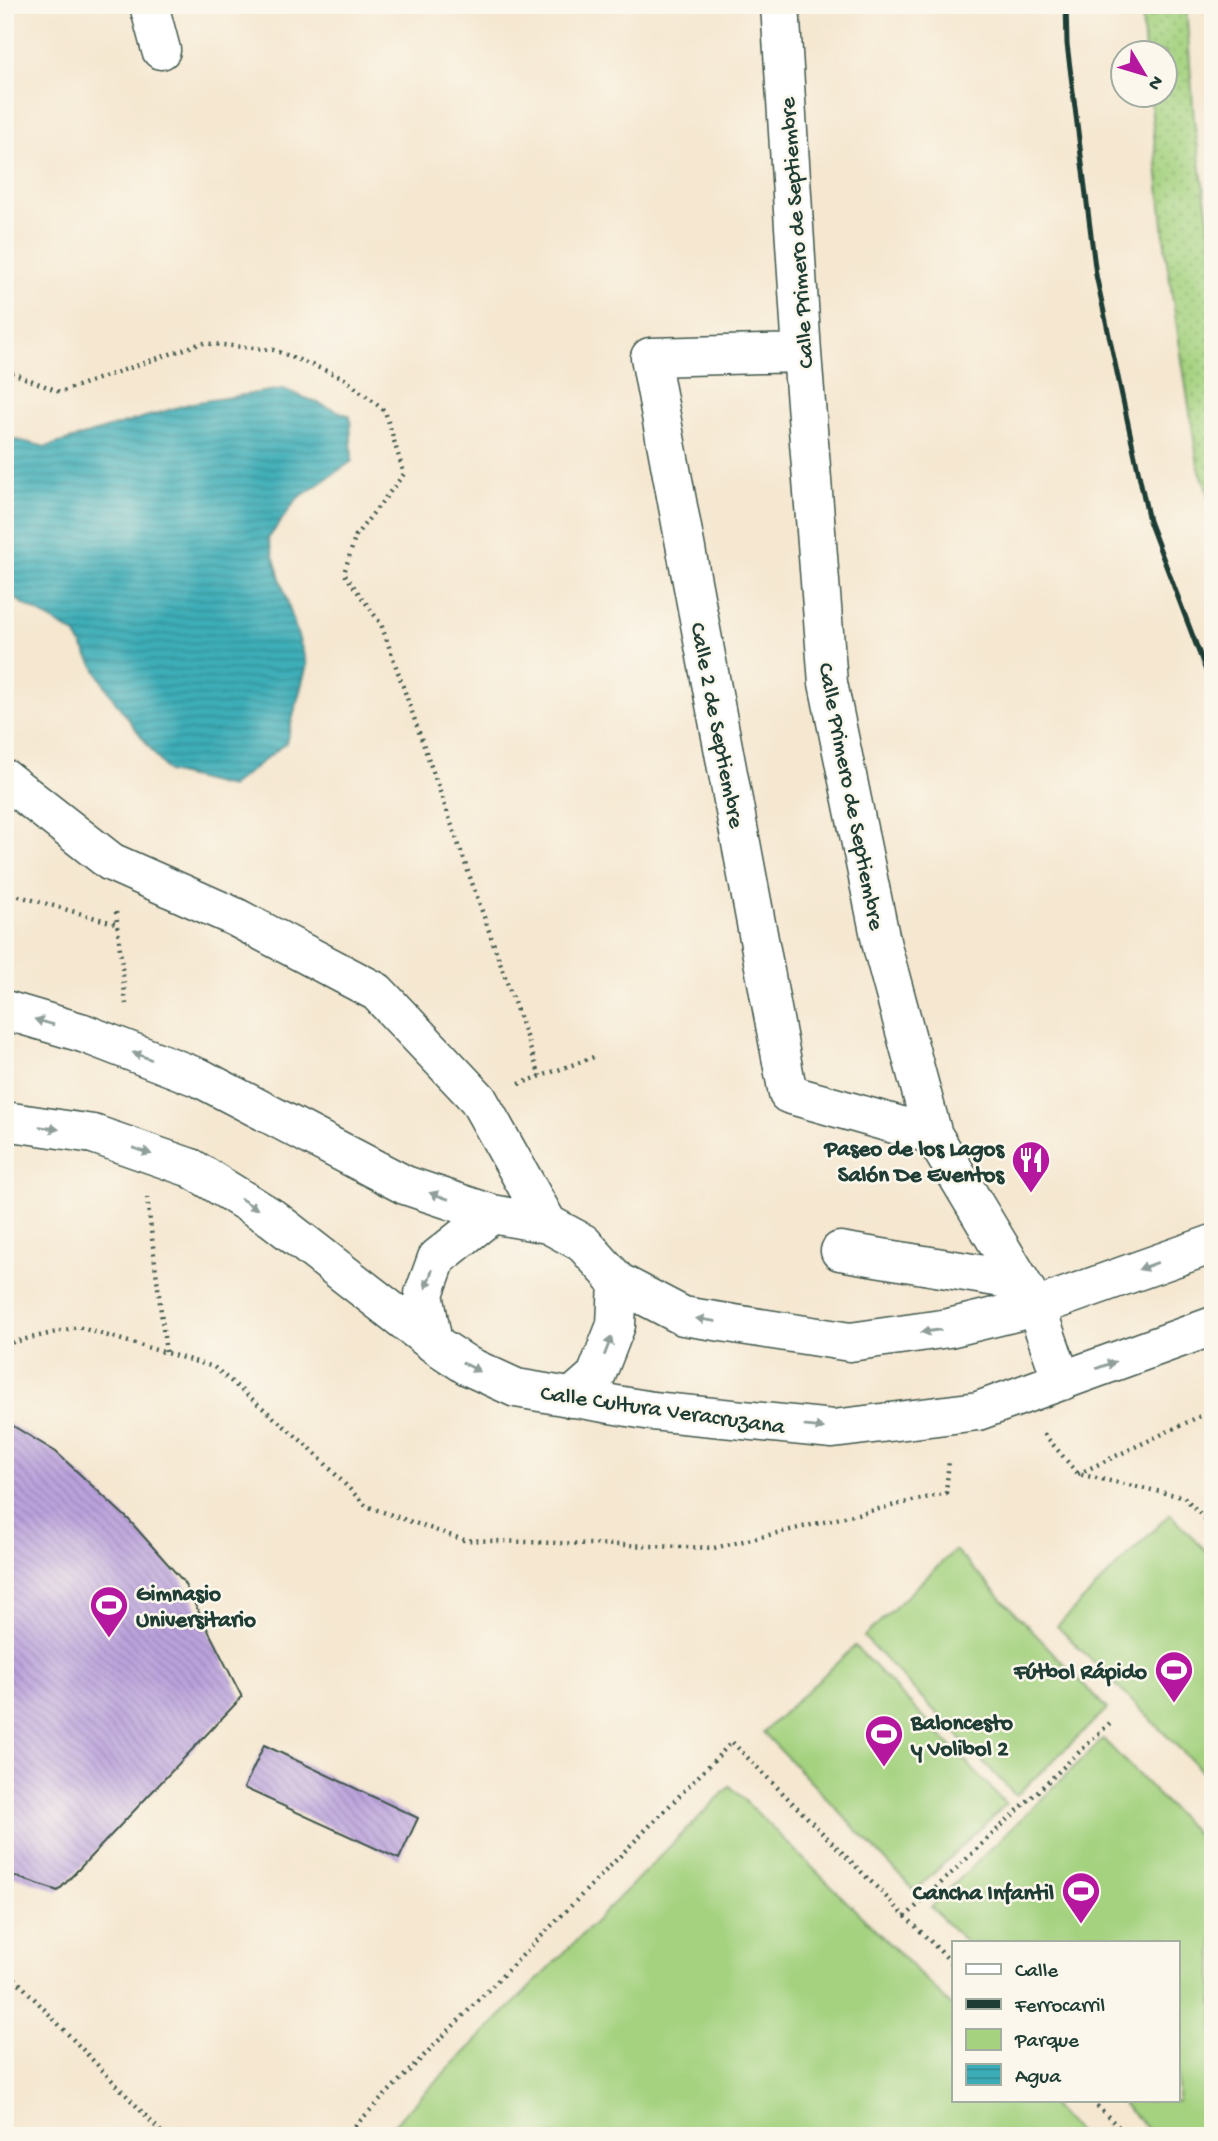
<svg xmlns="http://www.w3.org/2000/svg" width="1218" height="2141" viewBox="0 0 1218 2141" font-family="'Gochi Hand',sans-serif">
<style>
.green{fill:url(#green-dots);stroke:#62885a;stroke-width:2}
.pitch{fill:#a4d27f;stroke:#62885a;stroke-width:2}
.water{fill:url(#water-rules);stroke:#2e7576;stroke-width:2}
.building{fill:url(#building-back-hatch)}
.lines{fill:none;stroke-linecap:round;stroke-linejoin:round}
.minor-casing{stroke:#3f564b;stroke-width:41}
.path{stroke:#3f564b;stroke-width:4.5;stroke-dasharray:2 5;stroke-linecap:butt}
.minor{stroke:#fff;stroke-width:38}
.rail{stroke:#1f3d34;stroke-width:5}
.minor-bridge-casing{stroke:#3f564b;stroke-width:41;stroke-linecap:butt}
.minor-bridge{stroke:#fff;stroke-width:38}
.oneway{fill:#8f9e9a}
.labels{text-anchor:middle;stroke-width:5;stroke-linejoin:round;paint-order:stroke}
.street-label{font-size:23px;fill:#1f3d34;stroke:#fbf7ec}
.poi-label{font-size:23px;font-weight:bold;fill:#1f3d34;stroke:#fbf7ec;text-anchor:end}
</style>
<defs>
<pattern id="green-dots" width="8" height="8" patternUnits="userSpaceOnUse" patternTransform="scale(1.75)"><rect width="8" height="8" fill="#a4d27f"/><path d="M2 2h.1M6 6h.1" fill="none" stroke="#85ac69" stroke-width="1.8" stroke-linecap="round"/></pattern>
<pattern id="water-rules" width="6" height="5" patternUnits="userSpaceOnUse" patternTransform="scale(1.75)"><rect width="6" height="5" fill="#3cadb7"/><path d="M0 2.5h6" fill="none" stroke="#328e96"/></pattern>
<pattern id="building-back-hatch" width="6" height="6" patternUnits="userSpaceOnUse" patternTransform="scale(1.75)"><rect width="6" height="6" fill="#bba2dd"/><path d="M-1 5l2 2M0 0l6 6M5-1l2 2" fill="none" stroke="#9785b4"/></pattern>
</defs>
<rect width="100%" height="100%" fill="#fbf7ec"/>
<filter id="ink" filterUnits="userSpaceOnUse"><feTurbulence type="fractalNoise" baseFrequency=".0143" numOctaves="2"/><feDisplacementMap in="SourceGraphic" scale="14" xChannelSelector="R" yChannelSelector="G"/><feConvolveMatrix kernelMatrix="1 2 1 2 8 2 1 2 1" color-interpolation-filters="sRGB"/></filter>
<filter id="wash" filterUnits="userSpaceOnUse"><feTurbulence type="fractalNoise" baseFrequency=".00686" numOctaves="4" result="noise"/><feDisplacementMap in="SourceGraphic" scale="28" xChannelSelector="R" yChannelSelector="G"/><feGaussianBlur stdDeviation="1.57" result="paint"/><feColorMatrix in="noise" values="0 0 0 0 0 0 0 0 0 0 0 0 0 0 0 0 0 1.4 0 .05"/><feComposite in="paint" operator="in"/></filter>
<g filter="url(#wash)">
<rect width="100%" height="100%" fill="#f5e7d0"/>
<!-- green -->
<path class="green" d="M 1141,5 L 1186,5 L 1194,120 L 1213,253 L 1213,506 L 1198,465 L 1166,255 L 1150,95 L 1166,94 L 1166,52 L 1145,52 Z"/>
<!-- pitch -->
<path class="pitch" d="M 1170,1514 L 1213,1558 L 1213,1782 L 1057,1626 Z
M 955,1550 L 1107,1709 L 1016,1796 L 864,1637 Z
M 855,1646 L 1006,1804 L 915,1891 L 763,1732 Z
M 1103,1739 L 1213,1851 L 1213,2136 L 1155,2136 L 1120,2101 L 1178,2101 L 1178,1943 L 967,1943 L 931,1907 Z
M 730,1786 L 954,2008 L 954,2101 L 1047,2101 L 1082,2136 L 399,2136 L 391,2127 Z"/>
<!-- water -->
<path class="water" d="M 283,389 L 350,416 L 352,461 L 297,499 L 268,539 L 307,665 L 286,743 L 230,787 L 168,772 L 112,697 L 75,634 L 5,593 L 5,437 L 46,447 L 192,403 Z"/>
<g id="blocks">
<!-- building -->
<path class="building" d="M 5,1421 L 56,1452 L 129,1520 L 183,1581 L 242,1697 L 58,1891 L 5,1873 Z
M 264,1745 L 418,1818 L 399,1859 L 244,1788 Z"/>
</g>
</g>
<g filter="url(#ink)">
<use href="#blocks" fill-opacity="0" stroke="#3f564b" stroke-width="2"/>
<g class="lines">
<!-- minor casing -->
<g class="minor-casing">
<path id="minor" d="M 149,5 L 161,50
M 780,5 L 802,353 L 828,683 L 882,946 L 933,1135 L 1036,1307 L 1062,1381
M 802,353 L 650,357 L 788,1094 L 933,1135
M 5,779 L 111,862 L 235,917 L 377,992 L 478,1099 L 548,1224
M 5,1010 L 83,1033
M 202,1079 L 405,1185 L 492,1214 L 548,1224 L 583,1243 L 618,1282 L 683,1316 L 850,1342 L 949,1328 L 1036,1307 L 1213,1244
M 5,1121 L 93,1134
M 191,1168 L 272,1218 L 433,1343 L 468,1366 L 516,1388 L 652,1411 L 833,1429 L 978,1411 L 1213,1326
M 840,1251 L 1020,1281
M 433,1343 L 424,1294 L 437,1258 L 492,1214
M 571,1398 L 596,1376 L 616,1325 L 618,1282"/>
</g>
<!-- path -->
<path class="path" d="M 5,370 L 60,392 L 202,343 L 274,350 L 342,377 L 385,411 L 404,474 L 356,535 L 344,573 L 381,624 L 540,1076
M 5,892 L 117,924
M 116,912 L 126,1004
M 519,1084 L 594,1057
M 147,1197 L 166,1353
M 5,1344 L 78,1327 L 214,1367 L 310,1448 L 366,1506 L 464,1540 L 714,1548 L 946,1493 L 949,1460
M 1044,1434 L 1078,1474 L 1184,1497 L 1213,1527
M 1078,1474 L 1213,1410
M 905,1917 L 1112,1721
M 5,1968 L 165,2136
M 1092,2101 L 1128,2136
M 355,2126 L 365,2136
M 345,2136 L 732,1742 L 954,1965"/>
<!-- minor -->
<use href="#minor" class="minor"/>
<!-- rail -->
<path class="rail" d="M 1066,5 L 1067,44 L 1096,275 L 1149,521 L 1213,689"/>
<!-- minor-bridge casing -->
<g class="minor-bridge-casing">
<path id="minor-bridge" d="M 83,1033 L 202,1079
M 93,1134 L 191,1168"/>
</g>
<!-- minor-bridge -->
<use href="#minor-bridge" class="minor-bridge"/>
</g>
<!-- one-way arrows -->
<defs><path id="oneway-solid" d="M-6-.8H1V-3.2L6.5 0L1 3.2V.8H-6Z" transform="scale(1.75)"/></defs>
<g class="oneway">
<use href="#oneway-solid" transform="translate(44 1022) rotate(-164)"/>
<use href="#oneway-solid" transform="translate(142 1056) rotate(-159)"/>
<use href="#oneway-solid" transform="translate(49 1128) rotate(8)"/>
<use href="#oneway-solid" transform="translate(142 1151) rotate(19)"/>
<use href="#oneway-solid" transform="translate(439 1196) rotate(-161)"/>
<use href="#oneway-solid" transform="translate(249 1204) rotate(32)"/>
<use href="#oneway-solid" transform="translate(1148 1266) rotate(160)"/>
<use href="#oneway-solid" transform="translate(429 1279) rotate(110)"/>
<use href="#oneway-solid" transform="translate(706 1320) rotate(-171)"/>
<use href="#oneway-solid" transform="translate(931 1331) rotate(172)"/>
<use href="#oneway-solid" transform="translate(608 1346) rotate(-69)"/>
<use href="#oneway-solid" transform="translate(1106 1365) rotate(-20)"/>
<use href="#oneway-solid" transform="translate(471 1367) rotate(28)"/>
<use href="#oneway-solid" transform="translate(814 1427) rotate(6)"/>
</g>
</g>
<!-- icons -->
<defs>
<g id="restaurant-pin" transform="scale(2.0125)"><path d="M0 17L-7.5 6A9.5 9.5 0 1 1 7.5 6Z" fill="#b5179e" stroke="#fbf7ec"/><path d="M-5-6h1v4h1v-4h1v4h1v-4h1v5L-1.5 .5V6h-2V.5L-5-1ZM5-6V6H3V1.5H1.5Q1.5-4 5-6Z" fill="#fff"/></g>
<g id="stadium-pin" transform="scale(2.0125)"><path d="M0 17L-7.5 6A9.5 9.5 0 1 1 7.5 6Z" fill="#b5179e" stroke="#fbf7ec"/><path d="M0-5a6.5 5 0 1 0 0 10a6.5 5 0 1 0 0-10ZM-3.5-1.8h7v3.6h-7Z" fill="#fff"/></g>
</defs>
<g fill-rule="evenodd">
<use href="#restaurant-pin" x="1031" y="1160"/>
<use href="#stadium-pin" x="109" y="1605"/>
<use href="#stadium-pin" x="1174" y="1670"/>
<use href="#stadium-pin" x="884" y="1734"/>
<use href="#stadium-pin" x="1081" y="1891"/>
</g>
<g class="labels">
<!-- street labels -->
<g class="street-label">
<text transform="translate(795 233) rotate(-94)" y="8">Calle Primero de Septiembre</text>
<text transform="translate(719 725) rotate(79)" y="8">Calle 2 de Septiembre</text>
<text transform="translate(853 796) rotate(79)" y="8">Calle Primero de Septiembre</text>
<text transform="translate(663 1408) rotate(8)" y="8">Calle Cultura Veracruzana</text>
</g>
<!-- poi labels -->
<g class="poi-label">
<text x="1004" y="1155">Paseo de los Lagos<tspan x="1004" dy="26">Salón De Eventos</tspan></text>
<text x="136" y="1600" text-anchor="start">Gimnasio<tspan x="136" dy="26">Universitario</tspan></text>
<text x="1147" y="1678">Fútbol Rápido</text>
<text x="911" y="1729" text-anchor="start">Baloncesto<tspan x="911" dy="26">y Volibol 2</tspan></text>
<text x="1054" y="1899">Cancha Infantil</text>
</g>
</g>
<!-- margin -->
<rect width="1218" height="2141" fill="none" stroke="#fbf7ec" stroke-width="28"/>
<!-- legend -->
<rect x="952" y="1941" width="228" height="161" fill="#fbf7ec" stroke="#a3ada2" stroke-width="2"/>
<rect x="966" y="1964" width="35" height="10" fill="#ffffff" stroke="#a3ada2" stroke-width="2"/>
<text x="1015" y="1976" font-size="21" fill="#1f3d34">Calle</text>
<rect x="966" y="1999" width="35" height="10" fill="#1f3d34" stroke="#a3ada2" stroke-width="2"/>
<text x="1015" y="2011" font-size="21" fill="#1f3d34">Ferrocarril</text>
<rect x="966" y="2029" width="35" height="21" fill="#a4d27f" stroke="#a3ada2" stroke-width="2"/>
<text x="1015" y="2046" font-size="21" fill="#1f3d34">Parque</text>
<rect x="966" y="2064" width="35" height="21" fill="url(#water-rules)" stroke="#a3ada2" stroke-width="2"/>
<text x="1015" y="2082" font-size="21" fill="#1f3d34">Agua</text>
<!-- north arrow -->
<g transform="translate(1144 74) rotate(128)"><circle r="33" fill="#fbf7ec" stroke="#a3ada2" stroke-width="2"/>
<path d="M0-5L12 26L0 18L-12 26Z" fill="#b5179e"/>
<text y="-10" font-size="19" font-weight="bold" text-anchor="middle" fill="#1f3d34">N</text>
</g>
</svg>
